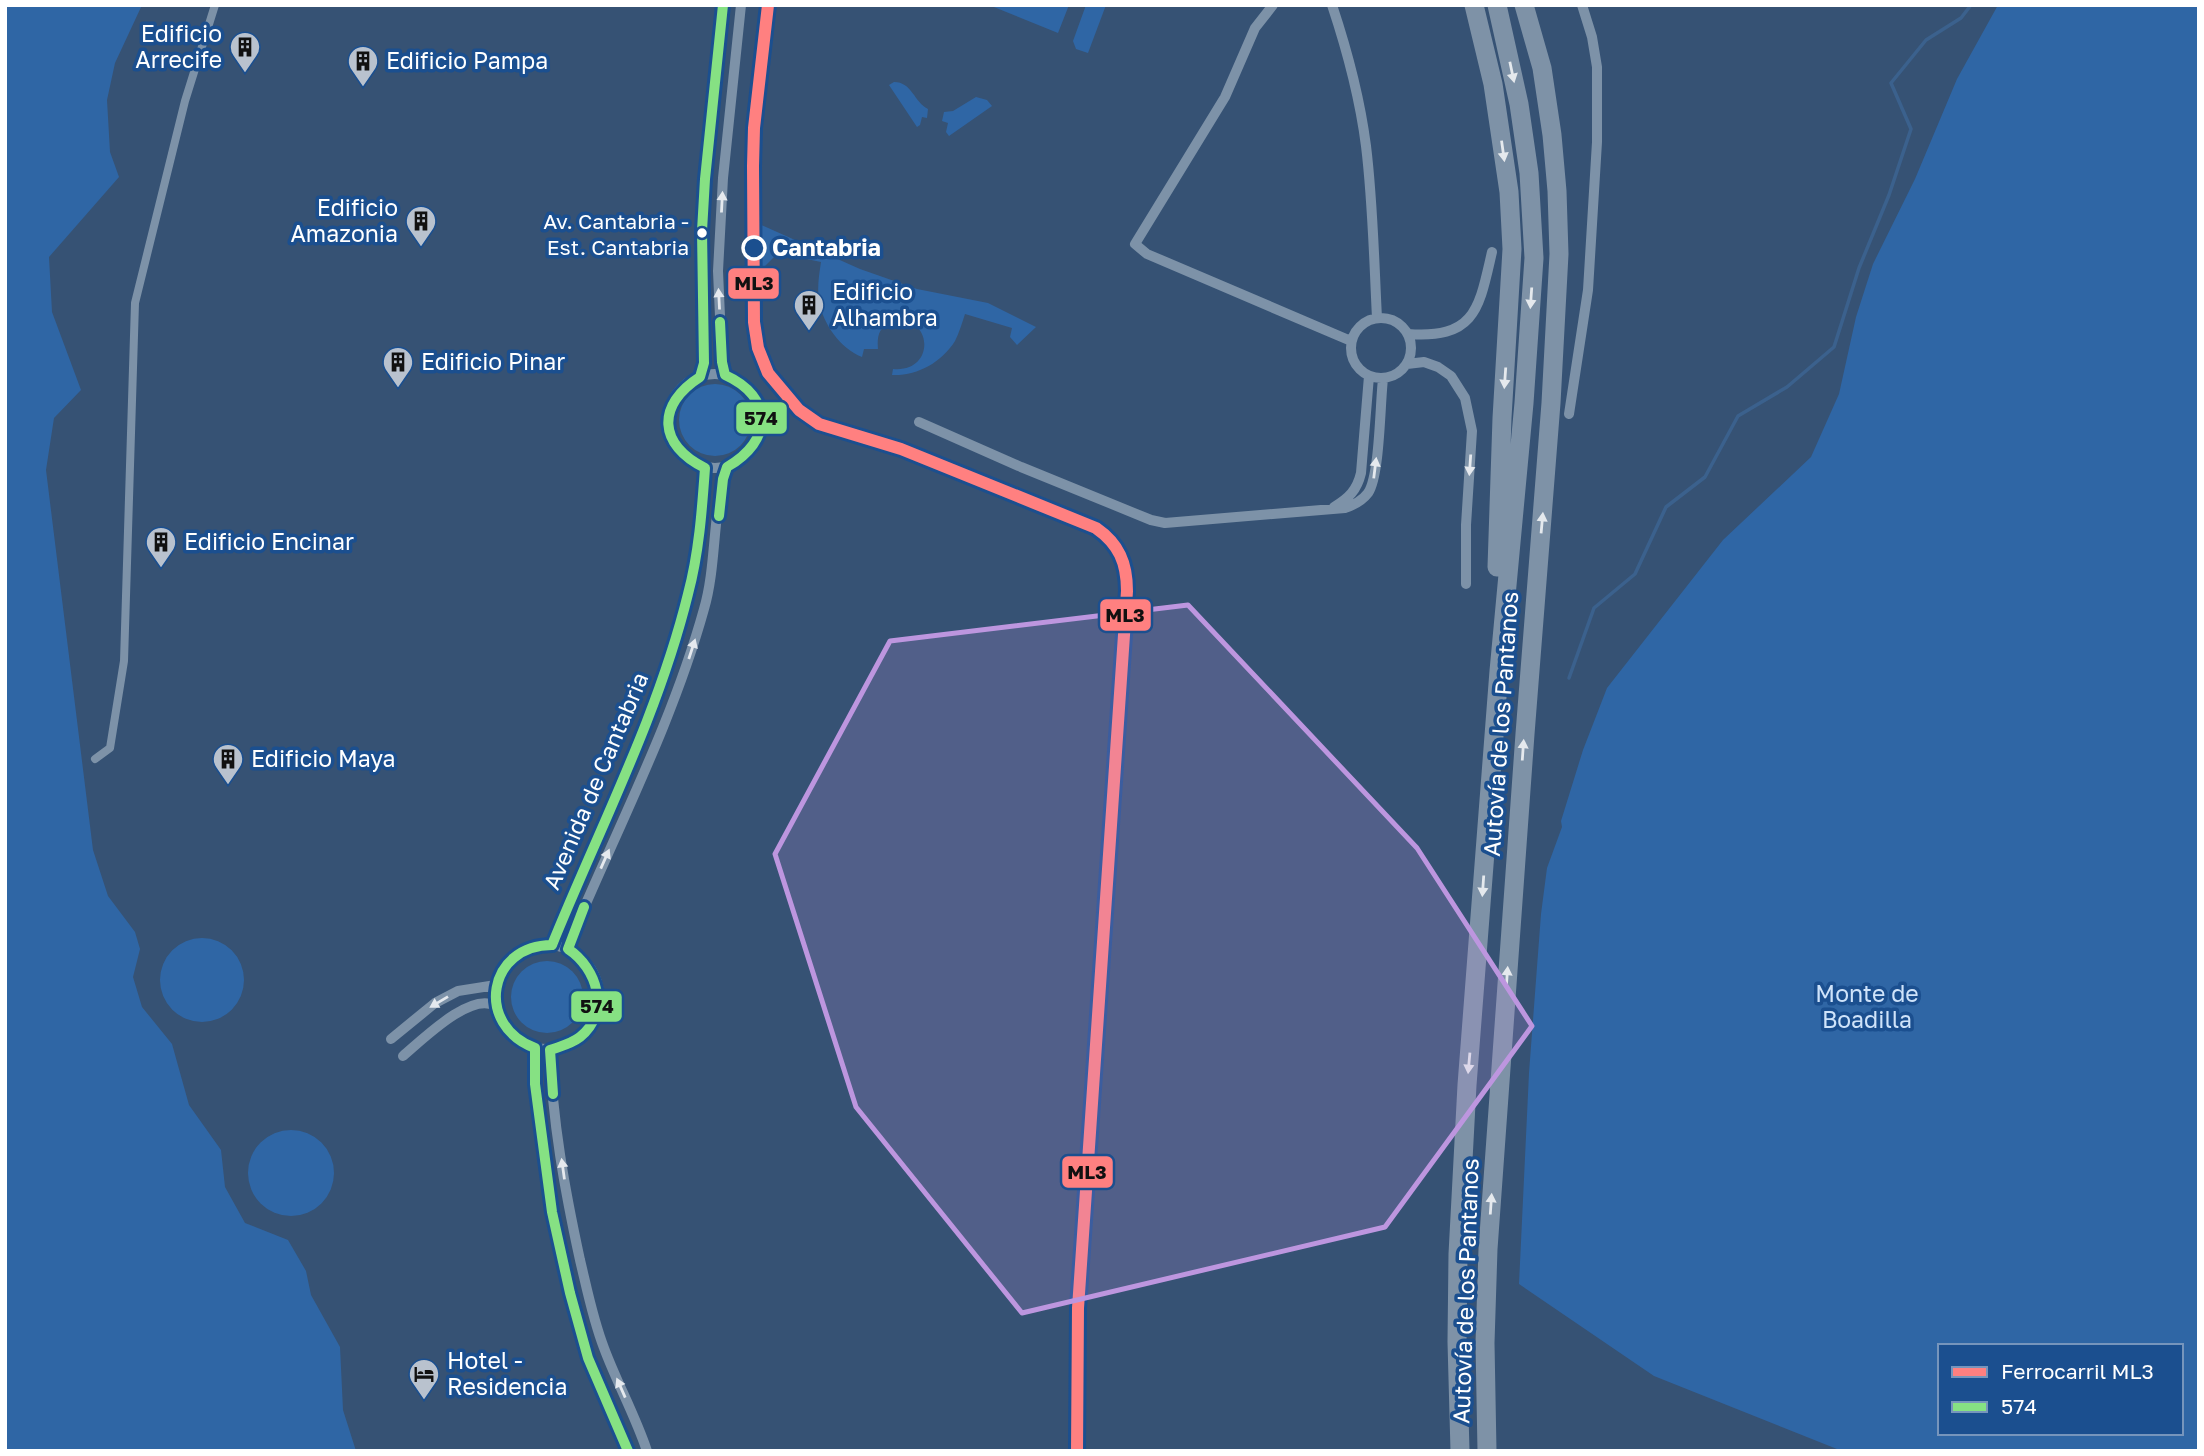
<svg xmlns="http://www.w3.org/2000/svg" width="2204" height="1456" viewBox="0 0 2204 1456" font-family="'Golos Text',sans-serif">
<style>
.green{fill:#2f66a5;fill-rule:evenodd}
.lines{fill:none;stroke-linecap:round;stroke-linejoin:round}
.stream{stroke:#3b618d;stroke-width:3.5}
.pedestrian{stroke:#7d92a8;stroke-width:8}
.minor{stroke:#7d92a8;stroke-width:10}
.motorway{stroke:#7e92a7;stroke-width:19}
.bus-1-casing{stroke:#1b4f8f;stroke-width:16}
.bus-1{stroke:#86e183;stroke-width:10}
.rail-1-casing{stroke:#1b4f8f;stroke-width:18}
.rail-1{stroke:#ff8080;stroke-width:12}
.oneway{fill:#e5e9ed}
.oneway2{fill:#e5e9ee}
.marked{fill:#bd96df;fill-opacity:0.2;stroke:#bd96df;stroke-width:5;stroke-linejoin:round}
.bus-dot{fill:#fff;stroke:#1b4f8f;stroke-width:2.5}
.stop-dot{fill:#1b4f8f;stroke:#fff;stroke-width:3.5}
.labels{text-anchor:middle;stroke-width:7;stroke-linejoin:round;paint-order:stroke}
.bus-label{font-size:21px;fill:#fff;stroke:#1b4f8f;text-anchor:end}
.poi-label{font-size:23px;fill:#fff;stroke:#1b4f8f;text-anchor:start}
.stop-label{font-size:23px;font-weight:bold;fill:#fff;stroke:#1b4f8f;text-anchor:start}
.street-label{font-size:23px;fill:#fff;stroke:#1b4f8f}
.park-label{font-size:23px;fill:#cfe3fa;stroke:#1b4f8f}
.line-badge{stroke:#1b4f8f;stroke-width:2.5}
.pale-badge-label{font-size:19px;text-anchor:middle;font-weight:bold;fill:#111}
</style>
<rect width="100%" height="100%" fill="#365274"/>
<!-- green -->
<path class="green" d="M 5,5 L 142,5 L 115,63 L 107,100 L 110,152 L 119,177 L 49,257 L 52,312 L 81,390 L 54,418 L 46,470 L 93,850 L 108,896 L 135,932 L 140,949 L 133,977 L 142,1007 L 172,1044 L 189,1105 L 221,1150 L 225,1187 L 245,1223 L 288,1240 L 306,1271 L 311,1295 L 340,1347 L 343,1410 L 356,1451 L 5,1451 Z
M 989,5 L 1069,5 L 1058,33 Z
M 1086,5 L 1106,5 L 1088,53 L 1076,49 L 1073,41 Z
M 1998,5 L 2199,5 L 2199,1451 L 1842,1451 L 1654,1376 L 1519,1284 L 1529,1073 L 1541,914 L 1547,868 L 1562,827 L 1561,821 L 1583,750 L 1607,688 L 1723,540 L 1811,457 L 1839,394 L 1856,317 L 1873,264 L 1915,179 L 1957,79 ZM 1940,1346 L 2181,1346 L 2181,1433 L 1940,1433 Z
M 894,82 C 912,82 914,102 928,109 L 927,118 L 922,117 L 920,125 L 917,127 L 889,85 Z
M 976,97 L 987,100 L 992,106 L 949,136 L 946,132 L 948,123 L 942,121 L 944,112 L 953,111 Z
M 759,224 L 860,269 L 917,289 L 988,303 L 1036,327 L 1017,345 L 1010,337 L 1012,328 L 965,314 C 962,323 959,333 955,341 C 941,363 917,376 892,375 L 893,369 C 938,373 932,310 891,323 C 878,327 877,338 878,349 L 864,349 L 862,357 C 840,348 823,324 819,301 C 817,288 819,275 821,262 L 778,253 L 762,269 Z
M679 420a36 36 0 1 1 72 0a36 36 0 1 1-72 0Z
M160 980a42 42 0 1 1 84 0a42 42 0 1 1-84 0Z
M511 997a36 36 0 1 1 72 0a36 36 0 1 1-72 0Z
M248 1173a43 43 0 1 1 86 0a43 43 0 1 1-86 0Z"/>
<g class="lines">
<!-- stream -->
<path class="stream" d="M 1569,678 L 1594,608 L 1635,574 L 1666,507 L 1705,477 L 1738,416 L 1787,387 L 1834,347 L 1859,268 L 1889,195 L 1911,129 L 1891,83 L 1926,40 L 1961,18 L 1971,5"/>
<!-- pedestrian -->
<path class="pedestrian" d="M 95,759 L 110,748 L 124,661 L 135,303 L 185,101 L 215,5"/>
<!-- minor -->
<path class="minor" d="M 1273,5 L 1255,28 L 1225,97 L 1135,244 L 1147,254 L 1351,341
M 1332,5 C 1347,50 1360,99 1366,146 C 1373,203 1374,260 1377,318
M1351 348a30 30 0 1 1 60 0a30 30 0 1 1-60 0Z
M 1408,334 C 1476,339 1479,308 1492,252
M 1407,364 L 1424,362 L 1438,367 L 1451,376 L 1465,398 L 1472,431 L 1466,525 L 1466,584
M668 421a47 47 0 1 1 94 0a47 47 0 1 1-94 0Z
M 725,375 L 722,362 L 718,271 L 723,178 L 741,5
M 700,377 L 704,363 L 705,351 L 702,231 L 705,179 L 723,5
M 1569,414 L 1588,290 L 1597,142 L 1597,67 L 1592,37 L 1582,5
M 919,422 L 1021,467 L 1151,520 L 1165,523 L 1345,508 C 1354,505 1362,501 1368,493 C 1380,476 1380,403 1383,379
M 1334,507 C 1349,498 1357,490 1361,473 L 1369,376
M 552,945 C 611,789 703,639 705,468
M495 997a52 52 0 1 1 104 0a52 52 0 1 1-104 0Z
M 568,949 L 578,922 C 622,819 674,717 704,609 C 717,565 712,509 727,467
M 391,1039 L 435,1003 L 458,991 L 496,985
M 535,1048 L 535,1084 L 552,1212 L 570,1293 L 588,1358 L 628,1451
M 550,1050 C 552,1120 565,1191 580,1260 C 587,1289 593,1320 604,1348 C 617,1383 635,1415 647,1451
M 403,1056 C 421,1041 471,991 495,1006"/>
<!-- motorway -->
<path class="motorway" d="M 1474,5 L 1493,84 L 1509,192 L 1512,249 L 1502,418 L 1497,567
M 1460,1451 L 1457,1342 L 1458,1254 L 1467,1085 L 1499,671 L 1524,403 L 1534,258 L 1529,173 L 1519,104 L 1497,5
M 1487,1451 L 1485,1343 L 1488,1249 L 1525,734 L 1551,403 L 1559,254 L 1557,191 L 1552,135 L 1542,68 L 1524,5"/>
<!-- bus-1 casing -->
<g class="bus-1-casing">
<path id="bus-1" d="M 719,516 L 723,479 L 727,467 C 773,441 774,397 725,375 L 722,362 L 720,322
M 553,1094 L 550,1050 C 561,1046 571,1044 580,1037 C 611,1012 597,968 568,949 L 584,907
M 628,1451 L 588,1358 L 570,1293 L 552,1212 L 535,1084 L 535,1048 C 474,1025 488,945 552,945 C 599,829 658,716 688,594 C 699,553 702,510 705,468 C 658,445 656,405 700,377 L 704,363 L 702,231 L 705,179 L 723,5"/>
</g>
<!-- bus-1 -->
<use href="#bus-1" class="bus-1"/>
<!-- rail-1 casing -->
<g class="rail-1-casing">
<path id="rail-1" d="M 768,5 L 754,128 L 753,166 L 754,322 L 758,348 L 768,373 L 799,410 L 819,424 L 901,449 L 1096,528 C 1119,544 1127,563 1127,591 L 1078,1308 L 1077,1451"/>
</g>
<!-- rail-1 -->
<use href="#rail-1" class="rail-1"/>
</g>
<!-- one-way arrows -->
<defs><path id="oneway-solid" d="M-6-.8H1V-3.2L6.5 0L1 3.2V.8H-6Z" transform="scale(1.75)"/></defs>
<g class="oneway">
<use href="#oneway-solid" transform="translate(1512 72) rotate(78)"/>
<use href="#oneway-solid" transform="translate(1503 151) rotate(82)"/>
<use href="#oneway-solid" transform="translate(1531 298) rotate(94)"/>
<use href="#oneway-solid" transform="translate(1505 378) rotate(94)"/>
<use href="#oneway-solid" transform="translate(1542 523) rotate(-85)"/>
<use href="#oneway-solid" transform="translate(1523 750) rotate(-86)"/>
<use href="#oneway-solid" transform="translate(1483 886) rotate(94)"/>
<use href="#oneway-solid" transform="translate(1507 977) rotate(-86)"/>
<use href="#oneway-solid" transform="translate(1469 1063) rotate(95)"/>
<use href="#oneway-solid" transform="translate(1491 1204) rotate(-86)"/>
</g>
<g class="oneway2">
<use href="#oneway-solid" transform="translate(722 202) rotate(-87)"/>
<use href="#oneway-solid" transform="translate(719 299) rotate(-93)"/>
<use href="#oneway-solid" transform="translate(1470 465) rotate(94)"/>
<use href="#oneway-solid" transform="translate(1375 468) rotate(-83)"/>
<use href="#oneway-solid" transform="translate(692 649) rotate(-72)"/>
<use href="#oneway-solid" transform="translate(605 859) rotate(-66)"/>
<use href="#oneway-solid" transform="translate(439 1002) rotate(149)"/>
<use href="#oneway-solid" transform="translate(563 1169) rotate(-98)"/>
<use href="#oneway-solid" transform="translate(621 1388) rotate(-114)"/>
</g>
<!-- marked area -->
<path class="marked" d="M 1188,605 L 1417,848 L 1532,1026 L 1385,1227 L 1022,1313 L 856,1107 L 775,854 L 890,641 Z"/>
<!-- icons -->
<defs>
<g id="building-pin" transform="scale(1.575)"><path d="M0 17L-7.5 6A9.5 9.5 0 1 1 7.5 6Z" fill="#b9c2ce" stroke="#1b4f8f"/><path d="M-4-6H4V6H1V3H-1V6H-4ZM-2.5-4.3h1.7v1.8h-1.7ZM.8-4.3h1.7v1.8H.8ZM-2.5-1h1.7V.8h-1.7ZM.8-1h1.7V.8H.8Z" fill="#111"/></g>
<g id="hotel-pin" transform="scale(1.575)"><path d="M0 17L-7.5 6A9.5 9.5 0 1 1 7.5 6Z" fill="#b9c2ce" stroke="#1b4f8f"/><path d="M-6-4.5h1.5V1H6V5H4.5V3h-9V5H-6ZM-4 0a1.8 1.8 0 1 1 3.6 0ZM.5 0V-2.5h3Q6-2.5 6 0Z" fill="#111"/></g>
</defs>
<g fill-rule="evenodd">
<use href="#building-pin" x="245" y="47"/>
<use href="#building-pin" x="363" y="61"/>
<use href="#building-pin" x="421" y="221"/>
<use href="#building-pin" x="809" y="305"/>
<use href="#building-pin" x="398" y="362"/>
<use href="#building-pin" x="161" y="542"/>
<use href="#building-pin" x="228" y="759"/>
<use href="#hotel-pin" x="424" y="1374"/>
</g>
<!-- markers -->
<circle class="bus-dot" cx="702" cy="233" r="6"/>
<circle class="stop-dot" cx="754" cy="248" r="11"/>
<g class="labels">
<!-- bus labels -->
<g class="bus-label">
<text x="689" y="229">Av. Cantabria -<tspan x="689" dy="26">Est. Cantabria</tspan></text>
</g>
<!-- poi labels -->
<g class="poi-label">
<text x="222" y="42" text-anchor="end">Edificio<tspan x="222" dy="26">Arrecife</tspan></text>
<text x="386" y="69">Edificio Pampa</text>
<text x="398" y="216" text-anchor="end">Edificio<tspan x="398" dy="26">Amazonia</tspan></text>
<text x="832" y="300">Edificio<tspan x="832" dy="26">Alhambra</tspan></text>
<text x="421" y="370">Edificio Pinar</text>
<text x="184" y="550">Edificio Encinar</text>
<text x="251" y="767">Edificio Maya</text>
<text x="447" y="1369">Hotel -<tspan x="447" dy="26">Residencia</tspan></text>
</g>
<!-- stop labels -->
<g class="stop-label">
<text x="772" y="256">Cantabria</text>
</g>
<!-- street labels -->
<g class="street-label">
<text transform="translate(1501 724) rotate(-86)" y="8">Autovía de los Pantanos</text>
<text transform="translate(596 781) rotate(-67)" y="8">Avenida de Cantabria</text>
<text transform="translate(1466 1291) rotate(-88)" y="8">Autovía de los Pantanos</text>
</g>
<!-- park labels -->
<g class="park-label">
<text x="1867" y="1002">Monte de<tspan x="1867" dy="26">Boadilla</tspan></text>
</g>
</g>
<g class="line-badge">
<rect x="727" y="267" width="53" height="33" rx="7" fill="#ff8080"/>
<rect x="735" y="401" width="53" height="34" rx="7" fill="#86e183"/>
<rect x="1099" y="598" width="53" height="34" rx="7" fill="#ff8080"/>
<rect x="570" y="990" width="53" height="33" rx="7" fill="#86e183"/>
<rect x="1061" y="1155" width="53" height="34" rx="7" fill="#ff8080"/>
</g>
<g class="pale-badge-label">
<text x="754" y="290">ML3</text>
<text x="761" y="425">574</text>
<text x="1125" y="622">ML3</text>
<text x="597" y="1013">574</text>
<text x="1087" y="1179">ML3</text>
</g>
<!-- border -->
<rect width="2204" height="1456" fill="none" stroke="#ffffff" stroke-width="14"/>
<!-- legend -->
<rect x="1938" y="1344" width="245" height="91" fill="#1b4f8f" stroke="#7695bc" stroke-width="2"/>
<rect x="1952" y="1367" width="35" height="10" fill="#ff8080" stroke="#7695bc" stroke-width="2"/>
<text x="2001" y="1379" font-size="21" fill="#ffffff">Ferrocarril ML3</text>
<rect x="1952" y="1402" width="35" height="10" fill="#86e183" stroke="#7695bc" stroke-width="2"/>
<text x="2001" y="1414" font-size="21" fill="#ffffff">574</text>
</svg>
